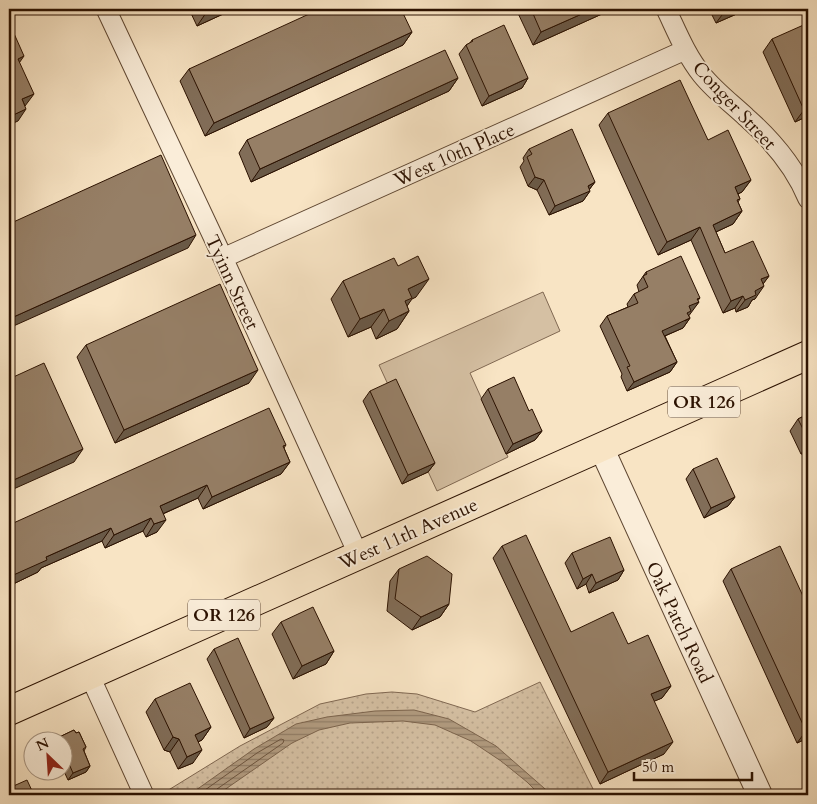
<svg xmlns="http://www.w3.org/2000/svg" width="817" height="804" viewBox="0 0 817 804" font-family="Cardo,serif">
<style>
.green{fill:#d5c0a3;stroke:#806852}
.park{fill:url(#park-dots);stroke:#806852}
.water{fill:url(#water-rules);stroke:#7c644d}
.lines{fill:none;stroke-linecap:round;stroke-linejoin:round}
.shore{stroke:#6e5640;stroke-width:1}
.minor-casing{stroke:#5e4631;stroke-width:21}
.tertiary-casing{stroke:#5e4631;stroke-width:26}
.primary-casing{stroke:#2b1100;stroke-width:30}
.minor{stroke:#faedd9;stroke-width:19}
.tertiary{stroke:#faedd9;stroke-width:24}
.primary{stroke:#f8e4c4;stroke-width:28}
.wall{fill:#816d58;stroke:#2b1100}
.shaded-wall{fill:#695947;stroke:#2b1100}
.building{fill:#967f66;stroke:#2b1100}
.labels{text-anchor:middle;stroke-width:4;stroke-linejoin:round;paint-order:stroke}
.shield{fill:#faedd9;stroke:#695341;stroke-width:1}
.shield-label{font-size:18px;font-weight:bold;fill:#2b1100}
.street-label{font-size:19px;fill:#2b1100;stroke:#faedd9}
</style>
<defs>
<pattern id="park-dots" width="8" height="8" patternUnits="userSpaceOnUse" patternTransform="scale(1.25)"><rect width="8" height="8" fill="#d5c0a3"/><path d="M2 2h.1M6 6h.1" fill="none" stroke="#b7a48b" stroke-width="1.8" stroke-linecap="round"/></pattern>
<pattern id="water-rules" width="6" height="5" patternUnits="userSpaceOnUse" patternTransform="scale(1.25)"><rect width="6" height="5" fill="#b29c81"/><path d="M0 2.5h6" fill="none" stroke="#917e67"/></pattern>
</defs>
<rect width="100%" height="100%" fill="#f8e4c4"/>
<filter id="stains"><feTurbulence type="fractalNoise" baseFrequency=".004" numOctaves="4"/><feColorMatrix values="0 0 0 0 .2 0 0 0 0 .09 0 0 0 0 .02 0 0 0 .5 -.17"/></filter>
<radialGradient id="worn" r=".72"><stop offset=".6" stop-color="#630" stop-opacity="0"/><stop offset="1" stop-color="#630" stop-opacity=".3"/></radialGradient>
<!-- green -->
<path class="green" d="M 543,292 L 560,331 L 470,373 L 508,457 L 437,491 L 379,365 Z"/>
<!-- park -->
<path class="park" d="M 540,682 L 596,795 L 162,794 L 240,746 L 320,704 L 366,694 L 392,692 L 417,694 L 475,712 Z"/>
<!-- water -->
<path class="water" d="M 414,710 L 449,719 L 496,746 L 552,795 L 540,795 L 527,782 L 501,761 L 471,741 L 435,725 L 403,721 L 350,723 L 319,730 L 292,743 L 217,795 L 189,795 L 254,749 L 296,724 L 327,717 L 375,711 Z"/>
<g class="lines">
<!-- shore -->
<path class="shore" d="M 198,795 L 257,753 L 281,739 L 284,740 L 283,743 L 217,789 L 215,795"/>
<!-- minor casing -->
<g class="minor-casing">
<path id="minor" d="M 106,9 L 223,258 L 359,556
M 666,9 C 677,32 686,55 702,75 C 715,91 732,104 746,117 C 772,140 795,167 808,199
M 223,258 L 685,50
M 89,674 L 144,795"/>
</g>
<!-- tertiary casing -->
<g class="tertiary-casing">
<path id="tertiary" d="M 601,447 L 760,795"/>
</g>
<!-- primary casing -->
<g class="primary-casing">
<path id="primary" d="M 9,711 L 808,355"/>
</g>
<!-- minor -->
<use href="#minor" class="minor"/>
<!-- tertiary -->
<use href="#tertiary" class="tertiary"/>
<!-- primary -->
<use href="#primary" class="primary"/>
</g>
<!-- wall -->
<path class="wall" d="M 189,9 L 234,9 L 197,26 Z
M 516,9 L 613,9 L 533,45 Z
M 709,9 L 748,9 L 716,23 Z
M 412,32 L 403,45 L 205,136 L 180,81 L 189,69 Z
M 772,39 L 808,116 L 795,122 L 763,52 Z
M 472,40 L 528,78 L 522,88 L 482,106 L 459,54 L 466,45 L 470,43 Z
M 458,78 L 449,91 L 251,182 L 239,153 L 247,140 Z
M 608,113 L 708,140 L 751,180 L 742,192 L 738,194 L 740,199 L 738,202 L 742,211 L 733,224 L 716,232 L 725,253 L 769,276 L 763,284 L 755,299 L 752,300 L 748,307 L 736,312 L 735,308 L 723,313 L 691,240 L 658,255 L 599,125 Z
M 529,149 L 595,182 L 589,190 L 590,191 L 583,201 L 549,215 L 537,190 L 528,186 L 520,167 L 524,161 L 523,158 Z
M 398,266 L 416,297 L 411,299 L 407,306 L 409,311 L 397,329 L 376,339 L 371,327 L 348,337 L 331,299 L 343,281 Z
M 646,272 L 698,301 L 699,302 L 688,315 L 690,318 L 683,328 L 665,336 L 677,362 L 670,372 L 627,391 L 621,377 L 622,374 L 600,326 L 607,316 L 628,307 L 627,304 L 634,294 L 639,292 L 637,285 Z
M 86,345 L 249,383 L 115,443 L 77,357 Z
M 488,389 L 529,411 L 542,431 L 535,440 L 506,454 L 481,399 Z
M 370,391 L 435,463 L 428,472 L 402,484 L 363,401 Z
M 808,414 L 808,460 L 805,453 L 801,454 L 790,431 L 798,419 Z
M 286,445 L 284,448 L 290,462 L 281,474 L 203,509 L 198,498 L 163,514 L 157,532 L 146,537 L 143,531 L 105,548 L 102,541 L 41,568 L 38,572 L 9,586 L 9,525 Z
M 693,469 L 735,497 L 728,506 L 704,518 L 686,479 Z
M 502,546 L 571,632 L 628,644 L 671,686 L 662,698 L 654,701 L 664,754 L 600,784 L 493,558 Z
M 572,553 L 624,570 L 618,580 L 589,593 L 586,584 L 577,589 L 565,563 Z
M 399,569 L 449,604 L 440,617 L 412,630 L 387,611 L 390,581 Z
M 731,569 L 808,607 L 808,738 L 797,743 L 723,581 Z
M 281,622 L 334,651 L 326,664 L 293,679 L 272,634 Z
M 214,649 L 274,718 L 267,727 L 244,738 L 207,659 Z
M 155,699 L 211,727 L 202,740 L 198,742 L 193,763 L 178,769 L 170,752 L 164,750 L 146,712 Z
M 74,730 L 76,733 L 79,732 L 86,747 L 84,751 L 90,766 L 86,772 L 68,780 L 62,767 L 62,742 L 52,742 L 53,740 Z"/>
<!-- shaded-wall -->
<path class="shaded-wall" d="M 215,9 L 234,9 L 197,26 L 206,13 Z
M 593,9 L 613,9 L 533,45 L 541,32 Z
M 729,9 L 748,9 L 716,23 L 725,11 Z
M 412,32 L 403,45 L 205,136 L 214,123 Z
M 24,56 L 15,69 L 18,59 Z
M 458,78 L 449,91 L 251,182 L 260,169 Z
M 528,78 L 522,88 L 482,106 L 489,96 Z
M 34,94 L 25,106 L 22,99 Z
M 808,108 L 808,116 L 795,122 L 804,110 Z
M 26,109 L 18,121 L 9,125 L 9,117 Z
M 535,177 L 544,180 L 537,190 L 528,186 Z
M 751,180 L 742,192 L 726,199 L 735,187 Z
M 595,182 L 588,191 L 590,191 L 583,201 L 549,215 L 555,206 Z
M 742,211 L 733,224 L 705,237 L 713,225 Z
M 700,227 L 691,240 L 658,255 L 667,242 Z
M 196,235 L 188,248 L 9,328 L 9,319 Z
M 769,276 L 760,288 L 764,286 L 755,299 L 752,300 L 748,307 L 736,312 L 761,279 Z
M 429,279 L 416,297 L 412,299 L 400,316 L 409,311 L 397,329 L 376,339 L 389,321 L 408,289 Z
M 743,296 L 735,308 L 723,313 L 731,301 Z
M 700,298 L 696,303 L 699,302 L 685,321 L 690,318 L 683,328 L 655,340 L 662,331 L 689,306 L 697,299 Z
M 384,309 L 371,327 L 348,337 L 360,319 Z
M 677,362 L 670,372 L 627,391 L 634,382 Z
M 258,370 L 249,383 L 115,443 L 124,430 Z
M 542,431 L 535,440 L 506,454 L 513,444 Z
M 808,444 L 808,447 L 805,453 L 801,454 Z
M 83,449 L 74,462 L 9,491 L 9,482 Z
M 290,462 L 281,474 L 203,509 L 212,497 Z
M 435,463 L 428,472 L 402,484 L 408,475 Z
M 207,485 L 198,498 L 151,519 L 160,506 Z
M 735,497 L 728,506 L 704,518 L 711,508 Z
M 151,518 L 143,531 L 105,548 L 114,535 Z
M 166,520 L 157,532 L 146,537 L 154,524 Z
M 111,528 L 102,541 L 41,568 L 38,572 L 9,586 L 9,577 L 46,557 Z
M 624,570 L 618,580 L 589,593 L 596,583 Z
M 592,574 L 586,584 L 577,589 L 583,579 Z
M 449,604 L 440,617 L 412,630 L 421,617 Z
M 334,651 L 326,664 L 293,679 L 302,666 Z
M 671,686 L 662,698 L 643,706 L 651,694 Z
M 274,718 L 267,727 L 244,738 L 250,729 Z
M 211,727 L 202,740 L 186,747 L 195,735 Z
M 808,730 L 808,738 L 797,743 L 806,731 Z
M 173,737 L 179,739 L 170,752 L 164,750 Z
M 673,742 L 664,754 L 600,784 L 608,772 Z
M 202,750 L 193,763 L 178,769 L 187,757 Z
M 90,766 L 86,772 L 68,780 L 73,773 Z"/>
<!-- building -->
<path class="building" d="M 204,9 L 215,9 L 206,13 Z
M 320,9 L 401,9 L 412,32 L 214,123 L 189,69 Z
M 531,9 L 593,9 L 541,32 Z
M 808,23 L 808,108 L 804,110 L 772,39 Z
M 504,25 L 528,78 L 489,96 L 466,45 L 473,41 L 472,40 Z
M 12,29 L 24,56 L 18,59 L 34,94 L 22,99 L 26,109 L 9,117 L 9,30 Z
M 445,50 L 458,78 L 260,169 L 247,140 Z
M 680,80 L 708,140 L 728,130 L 751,180 L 735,187 L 740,199 L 737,200 L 742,211 L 713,225 L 725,253 L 753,241 L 769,276 L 761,279 L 764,286 L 755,291 L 756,295 L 745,300 L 743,296 L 731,301 L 700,227 L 667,242 L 608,113 Z
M 572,129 L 595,182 L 588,186 L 590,191 L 555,206 L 544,180 L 535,177 L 527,157 L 532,154 L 529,149 Z
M 161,155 L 196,235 L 9,319 L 9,224 Z
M 418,256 L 429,279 L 408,289 L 412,298 L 405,301 L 409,311 L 389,321 L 384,309 L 360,319 L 343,281 L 394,258 L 398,266 Z
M 681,256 L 700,298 L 697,299 L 699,302 L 689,306 L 691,311 L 687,313 L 690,318 L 662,331 L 677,362 L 634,382 L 627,367 L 630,366 L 607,316 L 638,303 L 634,294 L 648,287 L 643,276 L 647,274 L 646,272 Z
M 220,284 L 258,370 L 124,430 L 86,345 Z
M 44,363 L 83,449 L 9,482 L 9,379 Z
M 514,377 L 529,411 L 532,409 L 542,431 L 513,444 L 488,389 Z
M 396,379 L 435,463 L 408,475 L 370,391 Z
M 269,408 L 286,445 L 283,446 L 290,462 L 212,497 L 207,485 L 160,506 L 166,520 L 154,524 L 151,518 L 114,535 L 111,528 L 46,557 L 47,560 L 9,577 L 9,525 Z
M 808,414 L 808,439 L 798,419 Z
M 717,458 L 735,497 L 711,508 L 693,469 Z
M 526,535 L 571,632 L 613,612 L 628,644 L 648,635 L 671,686 L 651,694 L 673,742 L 608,772 L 502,546 Z
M 610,537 L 624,570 L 596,583 L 592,574 L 583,579 L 572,553 Z
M 780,546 L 808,607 L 808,730 L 806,731 L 731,569 Z
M 427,556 L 452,574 L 449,604 L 421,617 L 395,599 L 399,569 Z
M 313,607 L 334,651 L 302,666 L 281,622 Z
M 238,638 L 274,718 L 250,729 L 214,649 Z
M 190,683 L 211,727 L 195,735 L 202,750 L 187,757 L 179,739 L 173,737 L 155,699 Z
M 74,730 L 76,733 L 79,732 L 86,747 L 83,749 L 90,766 L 73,773 L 66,757 L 62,759 L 62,742 L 54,742 L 53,740 Z
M 27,780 L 34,795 L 9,795 L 9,788 Z"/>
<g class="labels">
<!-- shield labels -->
<g class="shield">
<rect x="668" y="386.5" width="72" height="31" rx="4"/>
<rect x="188" y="599.5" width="72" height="31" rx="4"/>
</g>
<g class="shield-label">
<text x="704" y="408">OR 126</text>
<text x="224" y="621">OR 126</text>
</g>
<!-- street labels -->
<g class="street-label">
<text transform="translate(735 105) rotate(47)" y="7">Conger Street</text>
<text transform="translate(454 154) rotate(-24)" y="7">West 10th Place</text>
<text transform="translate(233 282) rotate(65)" y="7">Tyinn Street</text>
<text transform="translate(408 533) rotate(-24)" y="7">West 11th Avenue</text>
<text transform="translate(680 622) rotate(65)" y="7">Oak Patch Road</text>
</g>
</g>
<!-- margin -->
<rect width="817" height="804" fill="none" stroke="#f8e4c4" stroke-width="30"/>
<rect x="10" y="10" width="797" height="784" fill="none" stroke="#2b1100" stroke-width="2.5"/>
<rect x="15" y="15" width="787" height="774" fill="none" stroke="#2b1100"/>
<!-- north arrow -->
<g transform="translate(48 756) rotate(335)"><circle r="24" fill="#faedd9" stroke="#a79582"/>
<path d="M0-4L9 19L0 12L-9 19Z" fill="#8f2418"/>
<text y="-8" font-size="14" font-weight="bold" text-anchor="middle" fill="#2b1100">N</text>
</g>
<!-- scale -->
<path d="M634 772v8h118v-8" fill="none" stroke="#2b1100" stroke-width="2.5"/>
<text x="642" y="772" font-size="15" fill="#2b1100" stroke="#faedd9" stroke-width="4" paint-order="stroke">50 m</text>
<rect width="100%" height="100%" filter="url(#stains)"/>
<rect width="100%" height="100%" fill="url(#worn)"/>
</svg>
